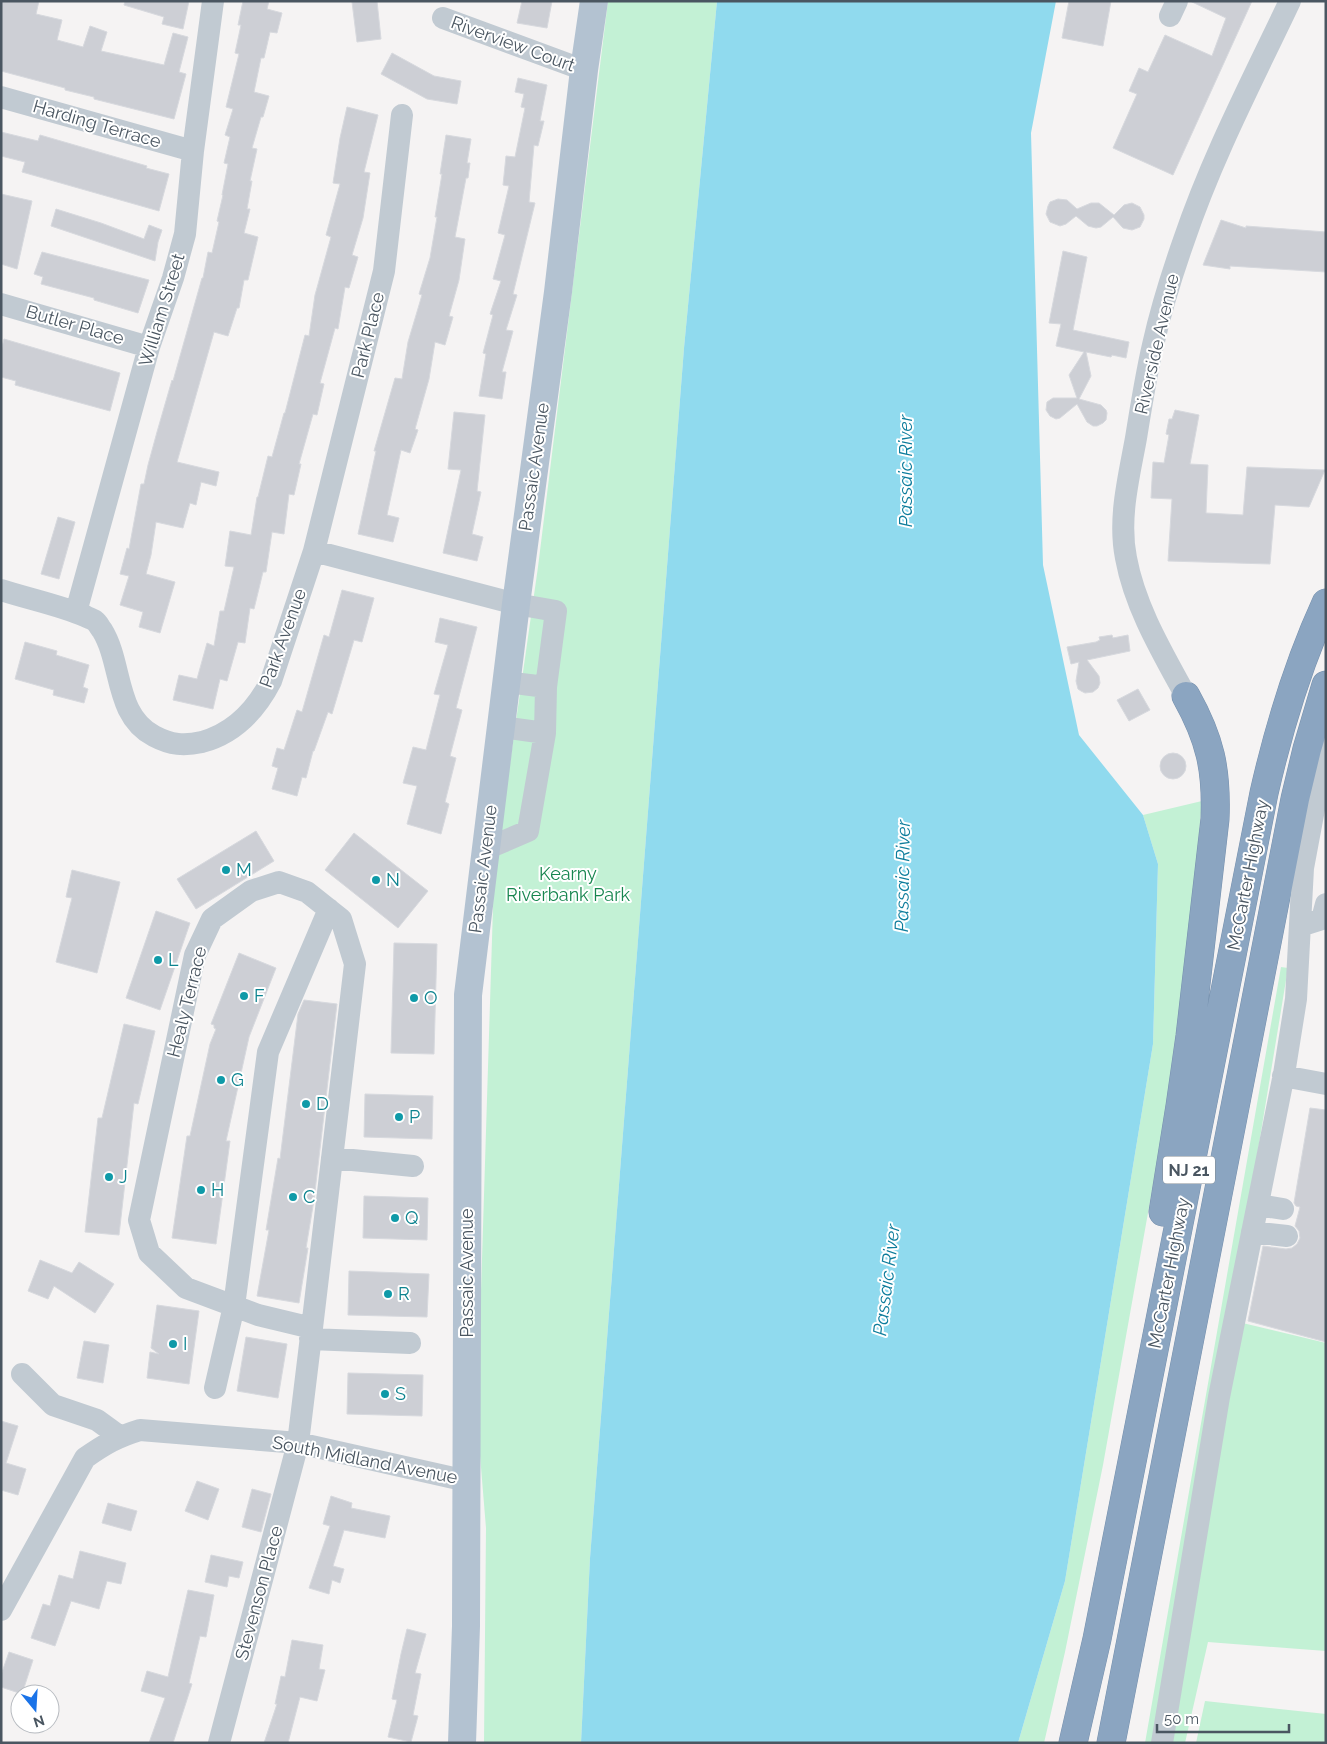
<svg xmlns="http://www.w3.org/2000/svg" width="1327" height="1744" viewBox="0 0 1327 1744" font-family="Raleway,sans-serif">
<style>
.green{fill:#c3f1d5}
.water{fill:#90daee}
.building{fill:#cdcfd5;stroke:#d7d9de}
.lines{fill:none;stroke-linecap:round;stroke-linejoin:round}
.highway-casing{stroke:#7690ad;stroke-width:29}
.minor{stroke:#c1cad2;stroke-width:22}
.major{stroke:#b3c2d1;stroke-width:28}
.highway{stroke:#8ba5c1;stroke-width:28}
.culture-dot{fill:#0f9aa8;stroke:#fff;stroke-width:2}
.labels{text-anchor:middle;stroke-width:4;stroke-linejoin:round;paint-order:stroke}
.shield{fill:#fff;stroke:#808990;stroke-width:1}
.shield-label{font-size:16px;font-weight:bold;fill:#4a5661}
.street-label{font-size:18px;fill:#4a5661;stroke:#fff}
.culture-label{font-size:18px;fill:#0d838f;stroke:#fff;text-anchor:start}
.park-label{font-size:18px;fill:#17864f;stroke:#fff}
.water-label{font-size:19px;font-style:italic;fill:#0c7c9b;stroke:#fff}
</style>
<rect width="100%" height="100%" fill="#f5f3f3"/>
<!-- green -->
<path class="green" d="M 608,1 L 717,1 L 684,348 L 590,1558 L 581,1743 L 484,1743 L 486,1528 L 477,1419 L 494,875 L 538,567 Z
M 1202,801 L 1189,944 L 1161,1140 L 1103,1465 L 1065,1652 L 1044,1743 L 1018,1743 L 1065,1581 L 1153,1044 L 1158,864 L 1143,815 Z
M 1281,967 L 1288,968 L 1230,1320 L 1326,1343 L 1326,1651 L 1208,1642 L 1185,1743 L 1145,1743 Z
M 1205,1701 L 1326,1714 L 1326,1743 L 1196,1743 Z"/>
<!-- water -->
<path class="water" d="M 717,1 L 1056,1 L 1031,133 L 1043,565 L 1079,735 L 1143,815 L 1158,864 L 1153,1044 L 1065,1581 L 1018,1743 L 581,1743 L 590,1558 L 684,348 Z"/>
<!-- building -->
<path class="building" d="M 1,1 L 39,1 L 36,14 L 62,20 L 57,40 L 83,47 L 90,26 L 107,32 L 101,51 L 164,65 L 173,33 L 188,37 L 179,72 L 186,74 L 174,119 L 94,99 L 94,97 L 65,90 L 65,88 L 1,71 Z
M 125,1 L 189,1 L 183,29 L 162,24 L 164,17 L 124,5 Z
M 243,1 L 269,1 L 267,9 L 282,13 L 277,33 L 270,32 L 264,58 L 261,58 L 254,92 L 269,96 L 263,117 L 261,117 L 252,148 L 257,149 L 250,181 L 252,181 L 247,209 L 250,209 L 244,233 L 258,237 L 248,280 L 244,280 L 239,308 L 237,308 L 228,336 L 214,332 L 177,462 L 219,472 L 216,486 L 201,482 L 196,505 L 190,503 L 183,528 L 156,522 L 151,555 L 146,574 L 175,582 L 160,633 L 139,627 L 143,612 L 120,605 L 129,576 L 120,574 L 127,548 L 129,549 L 141,484 L 144,484 L 148,465 L 157,432 L 172,380 L 173,381 L 202,278 L 203,278 L 208,252 L 212,253 L 219,222 L 217,221 L 223,195 L 222,195 L 228,164 L 224,163 L 230,137 L 225,135 L 233,109 L 226,107 L 239,54 L 235,53 L 241,25 L 238,25 Z
M 361,1 L 377,1 L 381,39 L 357,42 L 352,2 Z
M 522,1 L 552,1 L 547,28 L 517,23 Z
M 1069,1 L 1111,1 L 1103,46 L 1062,38 Z
M 1190,1 L 1252,1 L 1173,175 L 1113,148 L 1137,94 L 1129,91 L 1139,68 L 1148,72 L 1165,35 L 1212,56 L 1226,18 Z
M 392,53 L 434,76 L 461,81 L 457,104 L 427,99 L 381,74 Z
M 518,78 L 547,85 L 540,121 L 544,121 L 538,146 L 534,145 L 529,202 L 535,203 L 513,294 L 517,295 L 506,330 L 513,331 L 502,372 L 506,372 L 502,399 L 479,396 L 486,354 L 483,353 L 493,315 L 490,314 L 501,281 L 493,279 L 505,235 L 498,233 L 509,186 L 503,185 L 506,156 L 515,157 L 525,108 L 521,107 L 524,94 L 515,92 Z
M 347,107 L 378,115 L 364,172 L 370,173 L 363,218 L 352,255 L 358,257 L 349,288 L 345,287 L 338,329 L 335,328 L 320,383 L 324,384 L 317,415 L 313,414 L 299,464 L 301,464 L 294,495 L 289,494 L 284,534 L 272,532 L 266,572 L 263,572 L 254,609 L 250,608 L 245,643 L 238,642 L 227,681 L 220,679 L 213,709 L 173,700 L 179,675 L 197,679 L 207,643 L 214,646 L 220,611 L 224,611 L 234,567 L 225,566 L 230,531 L 251,535 L 257,497 L 258,497 L 268,456 L 272,457 L 284,413 L 285,413 L 305,335 L 309,336 L 315,295 L 331,237 L 326,235 L 340,184 L 333,183 L 340,138 Z
M 1,132 L 38,141 L 40,135 L 147,166 L 146,168 L 169,174 L 159,211 L 22,172 L 25,162 L 1,156 Z
M 446,135 L 471,139 L 467,163 L 470,163 L 468,178 L 466,178 L 455,237 L 465,239 L 459,280 L 449,316 L 453,317 L 445,345 L 435,342 L 429,379 L 415,429 L 418,430 L 410,453 L 401,450 L 387,515 L 399,518 L 393,542 L 358,534 L 376,451 L 374,451 L 395,378 L 402,379 L 408,342 L 422,295 L 419,294 L 430,258 L 437,217 L 435,217 L 442,174 L 440,174 Z
M 1,194 L 32,201 L 17,269 L 1,264 Z
M 1058,199 L 1067,200 L 1077,209 L 1091,203 L 1099,203 L 1114,215 L 1124,205 L 1132,203 L 1140,207 L 1144,215 L 1144,219 L 1140,227 L 1132,230 L 1123,228 L 1113,217 L 1101,227 L 1096,228 L 1088,226 L 1076,216 L 1066,224 L 1060,226 L 1050,222 L 1046,214 L 1048,206 L 1050,202 Z
M 56,209 L 101,223 L 144,239 L 149,225 L 162,230 L 158,242 L 155,261 L 51,226 Z
M 1221,220 L 1246,228 L 1246,226 L 1326,232 L 1326,272 L 1230,266 L 1230,269 L 1203,265 Z
M 1063,251 L 1087,257 L 1073,330 L 1129,342 L 1126,358 L 1112,355 L 1111,357 L 1086,352 L 1091,376 L 1079,399 L 1101,405 L 1106,410 L 1107,413 L 1106,420 L 1103,423 L 1097,426 L 1093,426 L 1087,422 L 1077,404 L 1060,418 L 1056,419 L 1050,416 L 1046,410 L 1047,402 L 1053,398 L 1077,398 L 1069,375 L 1084,352 L 1056,346 L 1061,324 L 1049,323 Z
M 42,252 L 149,280 L 138,313 L 94,300 L 94,298 L 41,284 L 43,277 L 34,274 Z
M 4,339 L 120,373 L 110,411 L 15,385 L 16,381 L 1,377 L 1,351 Z
M 1175,410 L 1199,415 L 1190,464 L 1208,465 L 1206,513 L 1243,515 L 1247,467 L 1325,470 L 1309,507 L 1275,505 L 1270,564 L 1168,561 L 1172,499 L 1151,498 L 1153,462 L 1164,463 L 1169,435 L 1166,434 L 1169,419 L 1172,419 Z
M 454,412 L 485,415 L 477,491 L 481,492 L 472,534 L 483,537 L 477,561 L 443,553 L 461,470 L 448,469 Z
M 58,517 L 75,522 L 59,579 L 41,574 Z
M 342,590 L 374,598 L 362,642 L 354,640 L 332,714 L 328,712 L 314,751 L 313,751 L 306,778 L 302,777 L 297,796 L 272,789 L 278,768 L 272,766 L 277,748 L 284,750 L 297,710 L 302,712 L 324,635 L 329,637 Z
M 440,618 L 477,627 L 456,708 L 462,710 L 450,756 L 456,758 L 445,802 L 449,804 L 441,834 L 407,824 L 417,786 L 403,783 L 413,747 L 426,750 L 440,695 L 434,694 L 448,645 L 435,642 Z
M 1112,635 L 1113,638 L 1128,635 L 1130,651 L 1087,660 L 1099,676 L 1100,683 L 1098,688 L 1093,692 L 1085,693 L 1081,691 L 1078,689 L 1076,681 L 1079,662 L 1071,664 L 1067,647 L 1096,642 L 1100,640 L 1099,637 Z
M 25,642 L 57,651 L 56,655 L 89,665 L 83,687 L 88,689 L 84,703 L 53,695 L 54,690 L 15,679 Z
M 1138,689 L 1150,710 L 1129,721 L 1117,700 Z
M1160 766a13 13 0 1 1 26 0a13 13 0 1 1-26 0Z
M 256,831 L 274,861 L 196,909 L 177,879 Z
M 354,833 L 428,891 L 398,928 L 325,870 Z
M 72,870 L 120,882 L 97,973 L 56,962 L 72,898 L 66,897 Z
M 156,911 L 190,923 L 160,1010 L 126,998 Z
M 394,943 L 437,944 L 434,1054 L 391,1053 Z
M 239,953 L 276,968 L 249,1037 L 226,1141 L 230,1141 L 216,1244 L 172,1238 L 187,1136 L 190,1136 L 210,1044 L 216,1029 L 214,1028 L 214,1025 L 211,1024 Z
M 304,1000 L 337,1004 L 314,1200 L 306,1248 L 308,1248 L 299,1303 L 257,1296 L 269,1230 L 266,1230 L 278,1158 L 280,1159 L 298,1014 Z
M 124,1024 L 155,1031 L 138,1104 L 134,1103 L 119,1235 L 85,1232 L 98,1118 L 102,1118 Z
M 365,1094 L 433,1096 L 432,1139 L 364,1137 Z
M 1310,1108 L 1326,1110 L 1326,1342 L 1248,1321 L 1263,1246 L 1286,1249 L 1292,1248 L 1297,1244 L 1300,1238 L 1299,1231 L 1295,1226 L 1300,1207 L 1296,1206 L 1294,1203 Z
M 364,1196 L 428,1198 L 427,1240 L 363,1238 Z
M 40,1260 L 72,1273 L 79,1262 L 114,1284 L 95,1313 L 54,1286 L 48,1299 L 28,1291 Z
M 349,1271 L 429,1274 L 427,1317 L 348,1315 Z
M 157,1305 L 199,1311 L 189,1384 L 147,1378 L 150,1352 L 159,1354 L 151,1348 Z
M 246,1337 L 287,1344 L 278,1398 L 237,1391 Z
M 84,1341 L 109,1345 L 103,1383 L 77,1378 Z
M 348,1373 L 423,1375 L 422,1416 L 347,1414 Z
M 1,1421 L 18,1426 L 6,1463 L 26,1469 L 18,1495 L 1,1490 Z
M 197,1481 L 219,1489 L 208,1520 L 185,1511 Z
M 252,1489 L 271,1494 L 261,1532 L 242,1527 Z
M 331,1496 L 352,1503 L 351,1508 L 390,1516 L 385,1538 L 344,1530 L 333,1566 L 344,1569 L 340,1583 L 332,1580 L 329,1594 L 309,1588 L 330,1526 L 323,1524 Z
M 108,1503 L 137,1511 L 131,1531 L 102,1523 Z
M 80,1551 L 126,1563 L 121,1584 L 107,1581 L 99,1609 L 71,1601 L 55,1646 L 31,1638 L 43,1604 L 50,1606 L 59,1575 L 73,1579 Z
M 211,1555 L 243,1562 L 239,1578 L 229,1576 L 227,1587 L 205,1582 Z
M 188,1590 L 214,1595 L 206,1637 L 200,1636 L 189,1683 L 192,1684 L 173,1743 L 149,1743 L 165,1698 L 141,1691 L 147,1671 L 168,1677 Z
M 407,1629 L 426,1634 L 415,1673 L 421,1674 L 413,1715 L 418,1716 L 411,1742 L 388,1737 L 397,1700 L 392,1699 L 401,1654 Z
M 292,1640 L 323,1645 L 319,1669 L 325,1670 L 317,1701 L 300,1697 L 288,1743 L 264,1743 L 277,1704 L 275,1704 L 281,1676 L 285,1677 Z
M 9,1652 L 33,1660 L 22,1694 L 1,1687 L 1,1675 Z"/>
<g class="lines">
<!-- highway casing -->
<g class="highway-casing">
<path id="highway" d="M 1163,1212 L 1180,1106 L 1190,1036 L 1215,819 C 1217,769 1210,739 1186,696
M 1073,1743 L 1097,1639 L 1264,793 C 1279,727 1298,664 1326,603
M 1111,1743 L 1295,799 L 1307,749 L 1326,685"/>
</g>
<!-- minor -->
<path class="minor" d="M 1170,16 L 1177,1
M 443,18 L 584,70
M 1,97 L 193,151
M 1,304 L 149,347
M 314,551 L 516,604 L 556,611 L 546,687 L 506,682
M 1,590 C 29,599 59,605 85,616 C 88,618 93,619 95,621 C 98,623 100,628 102,630 C 123,664 114,715 154,736 C 171,745 184,746 202,742 C 235,733 256,710 271,681 L 314,551 L 384,271 L 402,115
M 76,612 L 149,347 L 173,278 L 185,234 L 193,151 L 213,1
M 1186,696 C 1162,652 1135,607 1126,558 C 1118,518 1129,477 1136,438 C 1141,407 1146,375 1153,345 C 1161,309 1172,274 1184,240 C 1212,157 1253,79 1290,1
M 545,733 L 546,687
M 486,849 L 528,831 L 545,733 L 501,727
M 279,882 L 307,892 L 341,919 L 355,964 L 312,1328 L 258,1315 L 186,1288 L 149,1253 L 139,1220 L 195,955 L 212,919 L 251,891 Z
M 1300,926 L 1322,919 L 1326,904
M 1283,1076 L 1326,1084
M 332,1158 L 413,1166
M 1258,1205 L 1283,1209
M 1252,1232 L 1287,1236
M 310,1339 L 410,1343
M 22,1374 L 53,1405 L 97,1420 L 119,1436
M 215,1388 L 234,1306 L 268,1052 L 329,909
M 1,1610 L 85,1458 C 105,1444 117,1437 140,1430 L 298,1443 L 467,1481
M 219,1743 L 298,1443 L 312,1328
M 1162,1743 L 1219,1397 L 1284,1074 L 1296,999 L 1303,868 L 1326,745"/>
<!-- major -->
<path class="major" d="M 462,1743 L 466,1626 L 468,995 L 516,604 L 558,292 L 584,70 L 594,1"/>
<!-- highway -->
<use href="#highway" class="highway"/>
</g>
<!-- markers -->
<g class="culture-dot">
<circle cx="226" cy="870" r="5"/>
<circle cx="376" cy="880" r="5"/>
<circle cx="158" cy="960" r="5"/>
<circle cx="244" cy="996" r="5"/>
<circle cx="414" cy="998" r="5"/>
<circle cx="221" cy="1080" r="5"/>
<circle cx="306" cy="1104" r="5"/>
<circle cx="399" cy="1117" r="5"/>
<circle cx="109" cy="1177" r="5"/>
<circle cx="201" cy="1190" r="5"/>
<circle cx="293" cy="1197" r="5"/>
<circle cx="395" cy="1218" r="5"/>
<circle cx="388" cy="1294" r="5"/>
<circle cx="173" cy="1344" r="5"/>
<circle cx="385" cy="1394" r="5"/>
</g>
<g class="labels">
<!-- shield labels -->
<rect class="shield" x="1163" y="1156.5" width="52" height="27" rx="4"/>
<g class="shield-label">
<text x="1189" y="1176">NJ 21</text>
</g>
<!-- street labels -->
<g class="street-label">
<text transform="translate(513 44) rotate(20)" y="6">Riverview Court</text>
<text transform="translate(97 124) rotate(16)" y="6">Harding Terrace</text>
<text transform="translate(162 310) rotate(-73)" y="6">William Street</text>
<text transform="translate(75 325) rotate(16)" y="6">Butler Place</text>
<text transform="translate(368 335) rotate(-76)" y="6">Park Place</text>
<text transform="translate(1157 344) rotate(-77)" y="6">Riverside Avenue</text>
<text transform="translate(534 467) rotate(-82)" y="6">Passaic Avenue</text>
<text transform="translate(283 638) rotate(-70)" y="6">Park Avenue</text>
<text transform="translate(483 869) rotate(-83)" y="6">Passaic Avenue</text>
<text transform="translate(1248 875) rotate(-79)" y="6">McCarter Highway</text>
<text transform="translate(187 1002) rotate(-76)" y="6">Healy Terrace</text>
<text transform="translate(467 1273) rotate(-90)" y="6">Passaic Avenue</text>
<text transform="translate(1169 1273) rotate(-79)" y="6">McCarter Highway</text>
<text transform="translate(365 1460) rotate(11)" y="6">South Midland Avenue</text>
<text transform="translate(259 1593) rotate(-75)" y="6">Stevenson Place</text>
</g>
<!-- culture labels -->
<g class="culture-label">
<text x="236" y="876">M</text>
<text x="386" y="886">N</text>
<text x="168" y="966">L</text>
<text x="254" y="1002">F</text>
<text x="424" y="1004">O</text>
<text x="231" y="1086">G</text>
<text x="316" y="1110">D</text>
<text x="409" y="1123">P</text>
<text x="119" y="1183">J</text>
<text x="211" y="1196">H</text>
<text x="303" y="1203">C</text>
<text x="405" y="1224">Q</text>
<text x="398" y="1300">R</text>
<text x="183" y="1350">I</text>
<text x="395" y="1400">S</text>
</g>
<!-- park labels -->
<g class="park-label">
<text x="568" y="880">Kearny<tspan x="568" dy="21">Riverbank Park</tspan></text>
</g>
<!-- water labels -->
<g class="water-label">
<text transform="translate(905 471) rotate(-90)" y="7">Passaic River</text>
<text transform="translate(902 876) rotate(-89)" y="7">Passaic River</text>
<text transform="translate(886 1280) rotate(-83)" y="7">Passaic River</text>
</g>
</g>
<!-- border -->
<rect width="1327" height="1744" fill="none" stroke="#4a5661" stroke-width="5"/>
<!-- north arrow -->
<g transform="translate(35 1709) rotate(162)"><circle r="24" fill="#ffffff" stroke="#b7bbc0"/>
<path d="M0-4L9 19L0 12L-9 19Z" fill="#1a73e8"/>
<text y="-8" font-size="14" font-weight="bold" text-anchor="middle" fill="#4a5661">N</text>
</g>
<!-- scale -->
<path d="M1157 1724v8h132v-8" fill="none" stroke="#4a5661" stroke-width="2.5"/>
<text x="1164" y="1724" font-size="15" fill="#4a5661" stroke="#ffffff" stroke-width="4" paint-order="stroke">50 m</text>
</svg>
